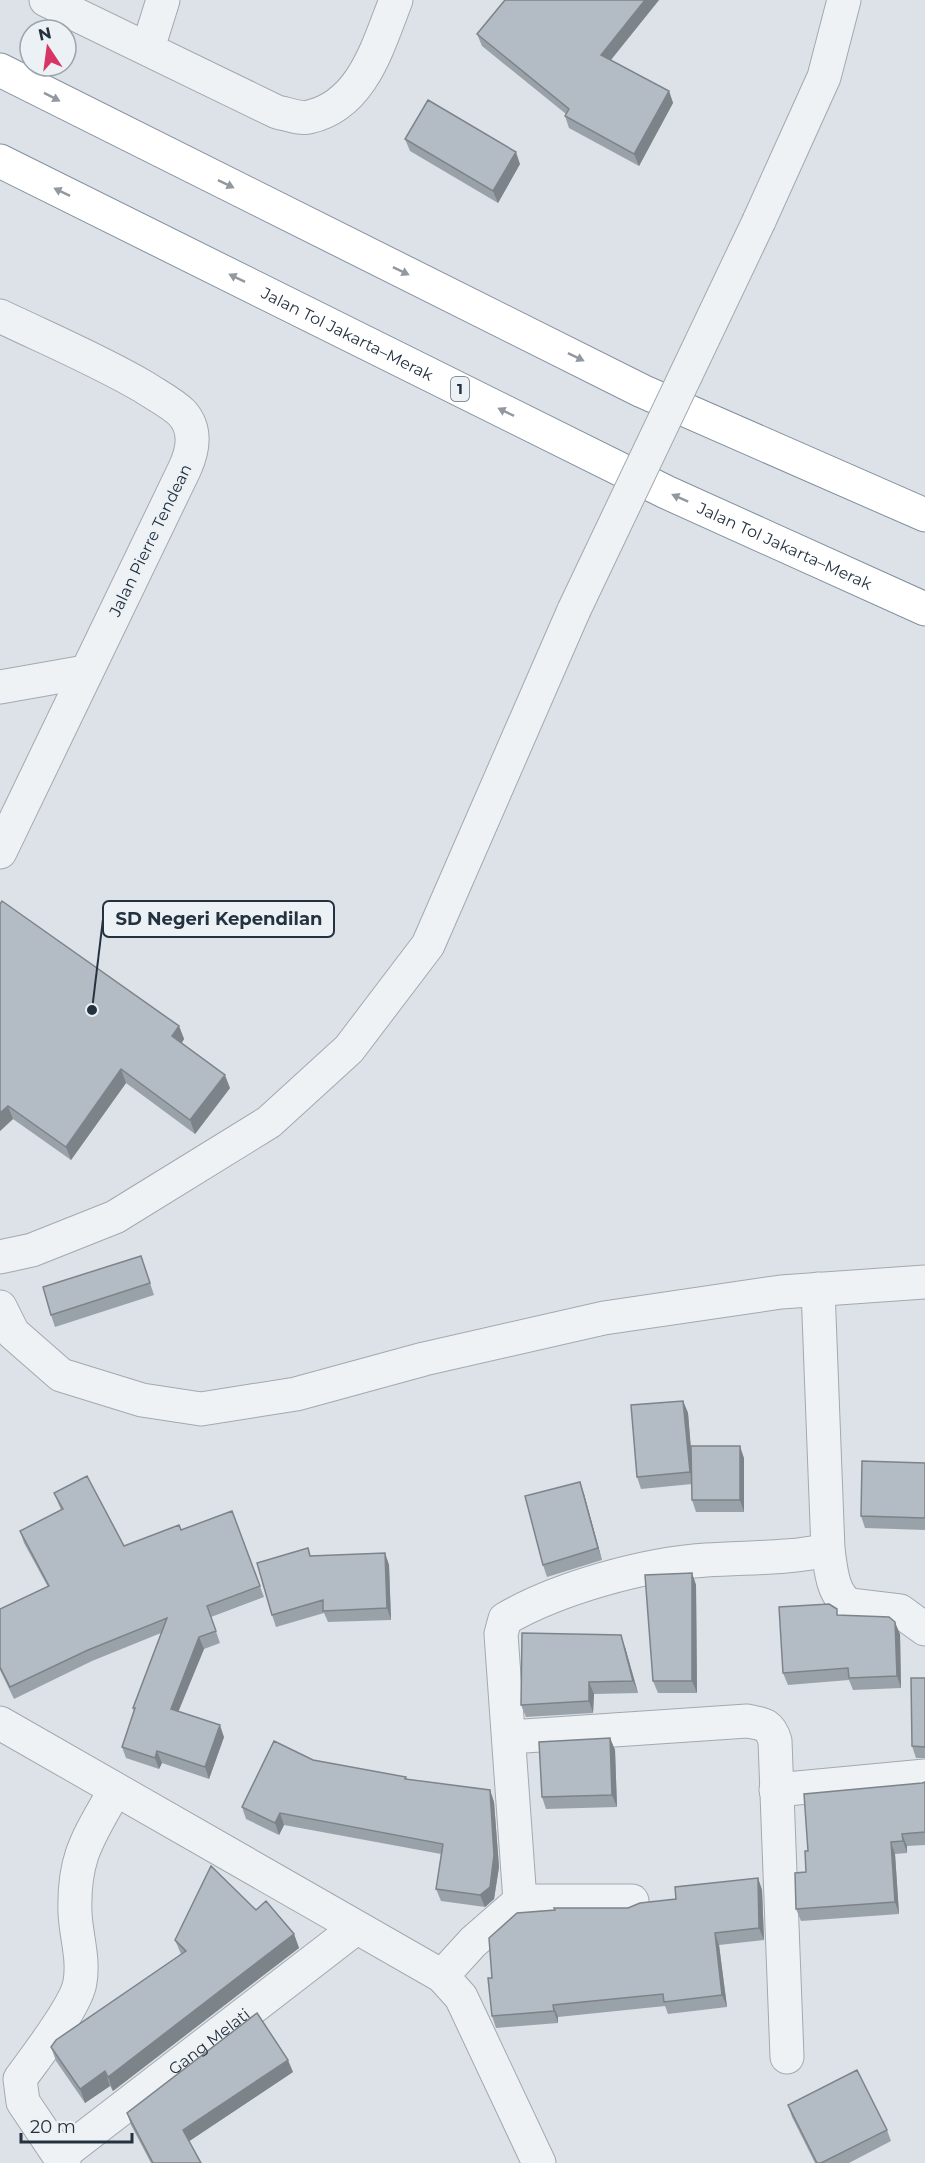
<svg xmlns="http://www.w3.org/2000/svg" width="925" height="2163" viewBox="0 0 925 2163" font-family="Montserrat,sans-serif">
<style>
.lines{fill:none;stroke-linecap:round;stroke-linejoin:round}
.minor-casing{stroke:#a1a9b1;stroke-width:35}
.tertiary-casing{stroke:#a1a9b1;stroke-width:35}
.motorway-casing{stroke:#82919f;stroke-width:35}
.minor{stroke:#eff2f5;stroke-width:33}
.tertiary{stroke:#eff2f5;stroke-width:33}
.motorway{stroke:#fff;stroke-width:33}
.minor-bridge-casing{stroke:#a1a9b1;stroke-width:35;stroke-linecap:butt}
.minor-bridge{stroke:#eff2f5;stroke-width:33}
.wall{fill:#9aa2a9}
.shaded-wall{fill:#7d8489}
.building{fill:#b3bcc4;stroke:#7d8489;stroke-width:1.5}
.oneway{fill:#92989f}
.labels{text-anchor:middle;stroke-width:4.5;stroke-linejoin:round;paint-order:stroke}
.shield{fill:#ebf1f5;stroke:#606b76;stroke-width:1.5}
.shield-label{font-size:15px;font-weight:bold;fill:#24313f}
.street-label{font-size:16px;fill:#24313f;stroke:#ebf1f5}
.leader{fill:none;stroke:#24313f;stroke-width:2}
.callout-dot{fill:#24313f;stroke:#ebf1f5;stroke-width:2}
.callout{fill:#ebf1f5;stroke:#24313f;stroke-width:2}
.callout-label{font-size:18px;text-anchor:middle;font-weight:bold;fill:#24313f}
</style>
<rect width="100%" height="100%" fill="#dce2e7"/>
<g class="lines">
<!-- minor casing -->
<g class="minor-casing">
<g id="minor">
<path d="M 46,0 L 277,112 C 287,114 300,119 309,117 C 363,105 378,45 396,0"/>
<path d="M 148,48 L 163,0"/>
<path d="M 759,221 L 824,77 L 844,0"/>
<path d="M 0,687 L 85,672"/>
<path d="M 0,1257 L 32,1250 L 115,1217 L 269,1122 L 349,1049 L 428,945 L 574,610"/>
<path d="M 818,1289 L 828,1550 C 831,1569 832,1595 850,1605 L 900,1611 L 925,1629"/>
<path d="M 0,1307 L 13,1333 L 61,1375 L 142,1400 L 201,1409 L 296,1394 L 424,1359 L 604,1318 L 781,1292 L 925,1282"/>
<path d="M 0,1723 L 442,1976 L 461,1997 L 539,2163"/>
<path d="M 510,1737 L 747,1721 C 763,1724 770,1724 775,1741 L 787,2057"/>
<path d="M 776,1790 L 925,1776"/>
<path d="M 520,1901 L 632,1901"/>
<path d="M 442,1976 L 473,1942 L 520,1901 L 501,1634 L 505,1619 C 558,1588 645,1564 706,1560 C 747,1557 787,1559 828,1550"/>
<path id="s1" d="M 60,2156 L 356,1928"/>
<path d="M 64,2163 L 23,2102 L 20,2079 C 35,2058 77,2005 80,1982 C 84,1958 76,1936 75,1913 C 73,1856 89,1837 115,1790"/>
</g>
</g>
<!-- tertiary casing -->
<g class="tertiary-casing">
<path id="tertiary" d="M 0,316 C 48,339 98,360 144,387 C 156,395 172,403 182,413 C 197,430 193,450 185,468 L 0,852"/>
</g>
<!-- motorway casing -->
<g class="motorway-casing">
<g id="motorway">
<path d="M 0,70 L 642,391 L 925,515"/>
<path id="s2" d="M 0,161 L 666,492 L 925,609"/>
</g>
</g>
<!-- minor -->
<use href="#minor" class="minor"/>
<!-- tertiary -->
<use href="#tertiary" class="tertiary"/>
<!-- motorway -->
<use href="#motorway" class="motorway"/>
<!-- minor-bridge casing -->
<g class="minor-bridge-casing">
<path id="minor-bridge" d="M 574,610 L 759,221"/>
</g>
<!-- minor-bridge -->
<use href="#minor-bridge" class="minor-bridge"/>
</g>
<!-- wall -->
<path class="wall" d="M 505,0 L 659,0 L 611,60 L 669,91 L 673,103 L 639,166 L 569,128 L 565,116 L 566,114 L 482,46 L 477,34 Z
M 405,139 L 520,164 L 498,203 L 410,151 Z
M 0,904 L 179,1026 L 184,1039 L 182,1043 L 230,1088 L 195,1134 L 126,1083 L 71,1160 L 13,1119 L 0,1131 Z
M 141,1256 L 154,1295 L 55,1327 L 51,1315 Z
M 683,1401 L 688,1413 L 691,1453 L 744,1458 L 744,1512 L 696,1512 L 692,1500 L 692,1484 L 641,1489 L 637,1477 Z
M 925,1463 L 925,1530 L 865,1528 L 861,1516 Z
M 54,1493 L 124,1546 L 181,1530 L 232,1511 L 264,1597 L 211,1617 L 220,1643 L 204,1649 L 178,1711 L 224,1737 L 209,1779 L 162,1763 L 159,1769 L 126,1758 L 122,1747 L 134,1711 L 133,1708 L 161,1633 L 92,1661 L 14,1699 L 0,1670 L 0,1609 L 48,1587 L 24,1543 L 20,1531 L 61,1510 Z
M 584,1494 L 602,1560 L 547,1577 L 543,1565 Z
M 308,1548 L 310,1556 L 385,1553 L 389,1565 L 391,1620 L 328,1622 L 324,1613 L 276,1627 L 272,1615 Z
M 692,1573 L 696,1585 L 697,1693 L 658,1693 L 653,1681 Z
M 839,1615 L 900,1634 L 901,1688 L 853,1690 L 849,1680 L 788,1685 L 783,1673 Z
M 625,1647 L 638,1693 L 594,1694 L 593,1713 L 526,1717 L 521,1705 Z
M 925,1678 L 925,1758 L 916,1758 L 912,1746 Z
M 610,1738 L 615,1750 L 617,1807 L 546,1809 L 542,1797 Z
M 313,1760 L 406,1777 L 407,1779 L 490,1790 L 494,1802 L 499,1867 L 494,1899 L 485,1907 L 441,1901 L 436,1889 L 441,1854 L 284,1825 L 279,1835 L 246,1819 L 242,1807 Z
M 925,1782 L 925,1845 L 907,1846 L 907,1853 L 895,1854 L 899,1914 L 801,1921 L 796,1909 L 806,1872 L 808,1851 Z
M 758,1878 L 762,1890 L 764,1940 L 719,1945 L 727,2007 L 668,2014 L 665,2006 L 558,2017 L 558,2023 L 496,2028 L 492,2016 L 492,1978 L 628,1908 L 676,1899 Z
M 256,1910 L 294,1934 L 299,1948 L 113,2091 L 110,2086 L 85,2103 L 56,2061 L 51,2047 L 181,1954 L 175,1940 Z
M 293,2072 L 189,2141 L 201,2163 L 151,2163 L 131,2125 L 127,2113 Z
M 788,2105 L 887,2130 L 891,2141 L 849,2163 L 815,2163 L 792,2117 Z"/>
<!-- shaded-wall -->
<path class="shaded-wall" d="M 645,0 L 659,0 L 605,67 L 601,55 Z
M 669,91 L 673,103 L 639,166 L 634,154 Z
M 516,152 L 520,164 L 498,203 L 493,191 Z
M 179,1026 L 184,1039 L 177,1049 L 172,1036 Z
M 121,1069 L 126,1083 L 71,1160 L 66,1147 Z
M 225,1075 L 230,1088 L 195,1134 L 190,1120 Z
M 8,1106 L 13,1119 L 0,1131 L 0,1113 Z
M 683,1401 L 688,1413 L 694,1484 L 690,1472 Z
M 740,1446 L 744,1458 L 744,1512 L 740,1500 Z
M 580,1482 L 584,1494 L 602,1560 L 598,1548 Z
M 385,1553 L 389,1565 L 391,1620 L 387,1608 Z
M 692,1573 L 696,1585 L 697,1693 L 692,1681 Z
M 895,1622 L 900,1634 L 901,1688 L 897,1676 Z
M 621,1635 L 625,1647 L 638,1693 L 633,1681 Z
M 199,1637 L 204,1649 L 175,1720 L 171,1709 Z
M 589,1682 L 594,1694 L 593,1713 L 589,1701 Z
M 220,1725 L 224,1737 L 209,1779 L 205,1767 Z
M 610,1738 L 615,1750 L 617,1807 L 612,1795 Z
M 157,1751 L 162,1763 L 159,1769 L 155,1758 Z
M 490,1790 L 494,1802 L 499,1867 L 494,1899 L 485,1907 L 480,1895 Z
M 280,1813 L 284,1825 L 279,1835 L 275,1823 Z
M 902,1834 L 907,1846 L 907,1853 L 903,1841 Z
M 891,1842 L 895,1854 L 899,1914 L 895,1902 Z
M 758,1878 L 762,1890 L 764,1940 L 759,1928 Z
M 715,1933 L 719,1945 L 727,2007 L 722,1995 Z
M 294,1934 L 299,1948 L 113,2091 L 108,2077 Z
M 553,2005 L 558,2017 L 558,2023 L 554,2011 Z
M 288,2060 L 293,2072 L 188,2142 L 183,2130 Z
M 105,2071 L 110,2086 L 85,2103 L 80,2089 Z"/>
<!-- building -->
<path class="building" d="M 505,0 L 645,0 L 601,55 L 669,91 L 634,154 L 565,116 L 569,109 L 477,34 Z
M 428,100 L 516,152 L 493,191 L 405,139 Z
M 2,901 L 179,1026 L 172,1036 L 225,1075 L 190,1120 L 121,1069 L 66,1147 L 8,1106 L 0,1113 L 0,904 Z
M 141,1256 L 150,1283 L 51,1315 L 43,1287 Z
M 683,1401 L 690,1472 L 637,1477 L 631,1405 Z
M 691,1446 L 740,1446 L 740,1500 L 692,1500 Z
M 862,1461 L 925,1463 L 925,1518 L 861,1516 Z
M 87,1476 L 124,1546 L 179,1525 L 181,1530 L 232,1511 L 260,1586 L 207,1606 L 216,1631 L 199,1637 L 171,1709 L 220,1725 L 205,1767 L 157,1751 L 155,1758 L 122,1747 L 135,1708 L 133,1708 L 167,1618 L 88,1650 L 10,1687 L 0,1667 L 0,1609 L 49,1586 L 20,1531 L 63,1509 L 54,1493 Z
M 580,1482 L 598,1548 L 543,1565 L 525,1496 Z
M 308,1548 L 310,1556 L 385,1553 L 387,1608 L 323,1611 L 323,1600 L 272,1615 L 257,1563 Z
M 692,1573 L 692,1681 L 653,1681 L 645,1575 Z
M 829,1604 L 837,1609 L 837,1615 L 889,1617 L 895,1622 L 897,1676 L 849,1678 L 848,1668 L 783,1673 L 779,1607 Z
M 522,1633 L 621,1635 L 633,1681 L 589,1682 L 589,1701 L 521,1705 Z
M 911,1678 L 925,1678 L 925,1747 L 912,1746 Z
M 610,1738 L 612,1795 L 542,1797 L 539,1742 Z
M 274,1741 L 313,1760 L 406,1777 L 405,1779 L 490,1790 L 494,1855 L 490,1887 L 480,1895 L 436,1889 L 443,1844 L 280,1813 L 275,1823 L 242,1807 Z
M 925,1782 L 925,1832 L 902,1834 L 903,1841 L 891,1842 L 895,1902 L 796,1909 L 795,1873 L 806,1872 L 805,1851 L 808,1851 L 804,1794 L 922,1783 Z
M 211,1866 L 256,1910 L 266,1901 L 294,1934 L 108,2077 L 105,2071 L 80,2089 L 51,2047 L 56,2040 L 186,1951 L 175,1940 Z
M 758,1878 L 759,1928 L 715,1933 L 722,1995 L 664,2002 L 663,1994 L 553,2005 L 554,2011 L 492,2016 L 488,1978 L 492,1978 L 489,1938 L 517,1913 L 555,1910 L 554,1908 L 628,1908 L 640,1903 L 676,1899 L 675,1887 Z
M 257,2013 L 288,2060 L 183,2130 L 201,2163 L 153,2163 L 127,2113 Z
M 857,2070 L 887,2130 L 821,2163 L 817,2163 L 788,2105 Z"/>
<!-- one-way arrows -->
<defs><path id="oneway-solid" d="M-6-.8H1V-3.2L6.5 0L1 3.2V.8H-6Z" transform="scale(1.5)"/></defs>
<g class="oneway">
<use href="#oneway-solid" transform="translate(52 97) rotate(27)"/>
<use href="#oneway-solid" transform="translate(226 184) rotate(26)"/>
<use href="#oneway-solid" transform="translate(62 192) rotate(-154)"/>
<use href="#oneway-solid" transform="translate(401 271) rotate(26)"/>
<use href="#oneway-solid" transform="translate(237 278) rotate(-154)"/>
<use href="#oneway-solid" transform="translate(576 357) rotate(26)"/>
<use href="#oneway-solid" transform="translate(506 412) rotate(-154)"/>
<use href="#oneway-solid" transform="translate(680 498) rotate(-156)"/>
</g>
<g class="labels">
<!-- shield labels -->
<rect class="shield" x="451" y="377" width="18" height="24" rx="4.5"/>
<g class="shield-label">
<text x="460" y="394">1</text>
</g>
<!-- street labels -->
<g class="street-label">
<text dy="6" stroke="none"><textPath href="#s2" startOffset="388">Jalan Tol Jakarta–Merak</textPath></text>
<text transform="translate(150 540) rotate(-64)" y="6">Jalan Pierre Tendean</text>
<text dy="6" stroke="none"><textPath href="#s2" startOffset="874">Jalan Tol Jakarta–Merak</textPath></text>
<text dy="6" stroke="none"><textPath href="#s1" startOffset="188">Gang Melati</textPath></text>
</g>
</g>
<!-- callouts -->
<path class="leader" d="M92 1010L103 919"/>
<circle class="callout-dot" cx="92" cy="1010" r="6"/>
<rect class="callout" x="103" y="901" width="231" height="36" rx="6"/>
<g class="callout-label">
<text x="219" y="925">SD Negeri Kependilan</text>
</g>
<!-- north arrow -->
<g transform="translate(48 48) rotate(347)"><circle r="28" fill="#ebf1f5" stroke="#9ba4ac" stroke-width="1.5"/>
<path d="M0-4.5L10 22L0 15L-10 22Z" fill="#d83564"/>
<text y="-9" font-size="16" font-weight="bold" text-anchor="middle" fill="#24313f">N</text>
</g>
<!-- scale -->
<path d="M21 2133v9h111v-9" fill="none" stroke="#24313f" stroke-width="3"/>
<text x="30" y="2133" font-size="18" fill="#24313f" stroke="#ebf1f5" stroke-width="4.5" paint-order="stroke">20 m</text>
</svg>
